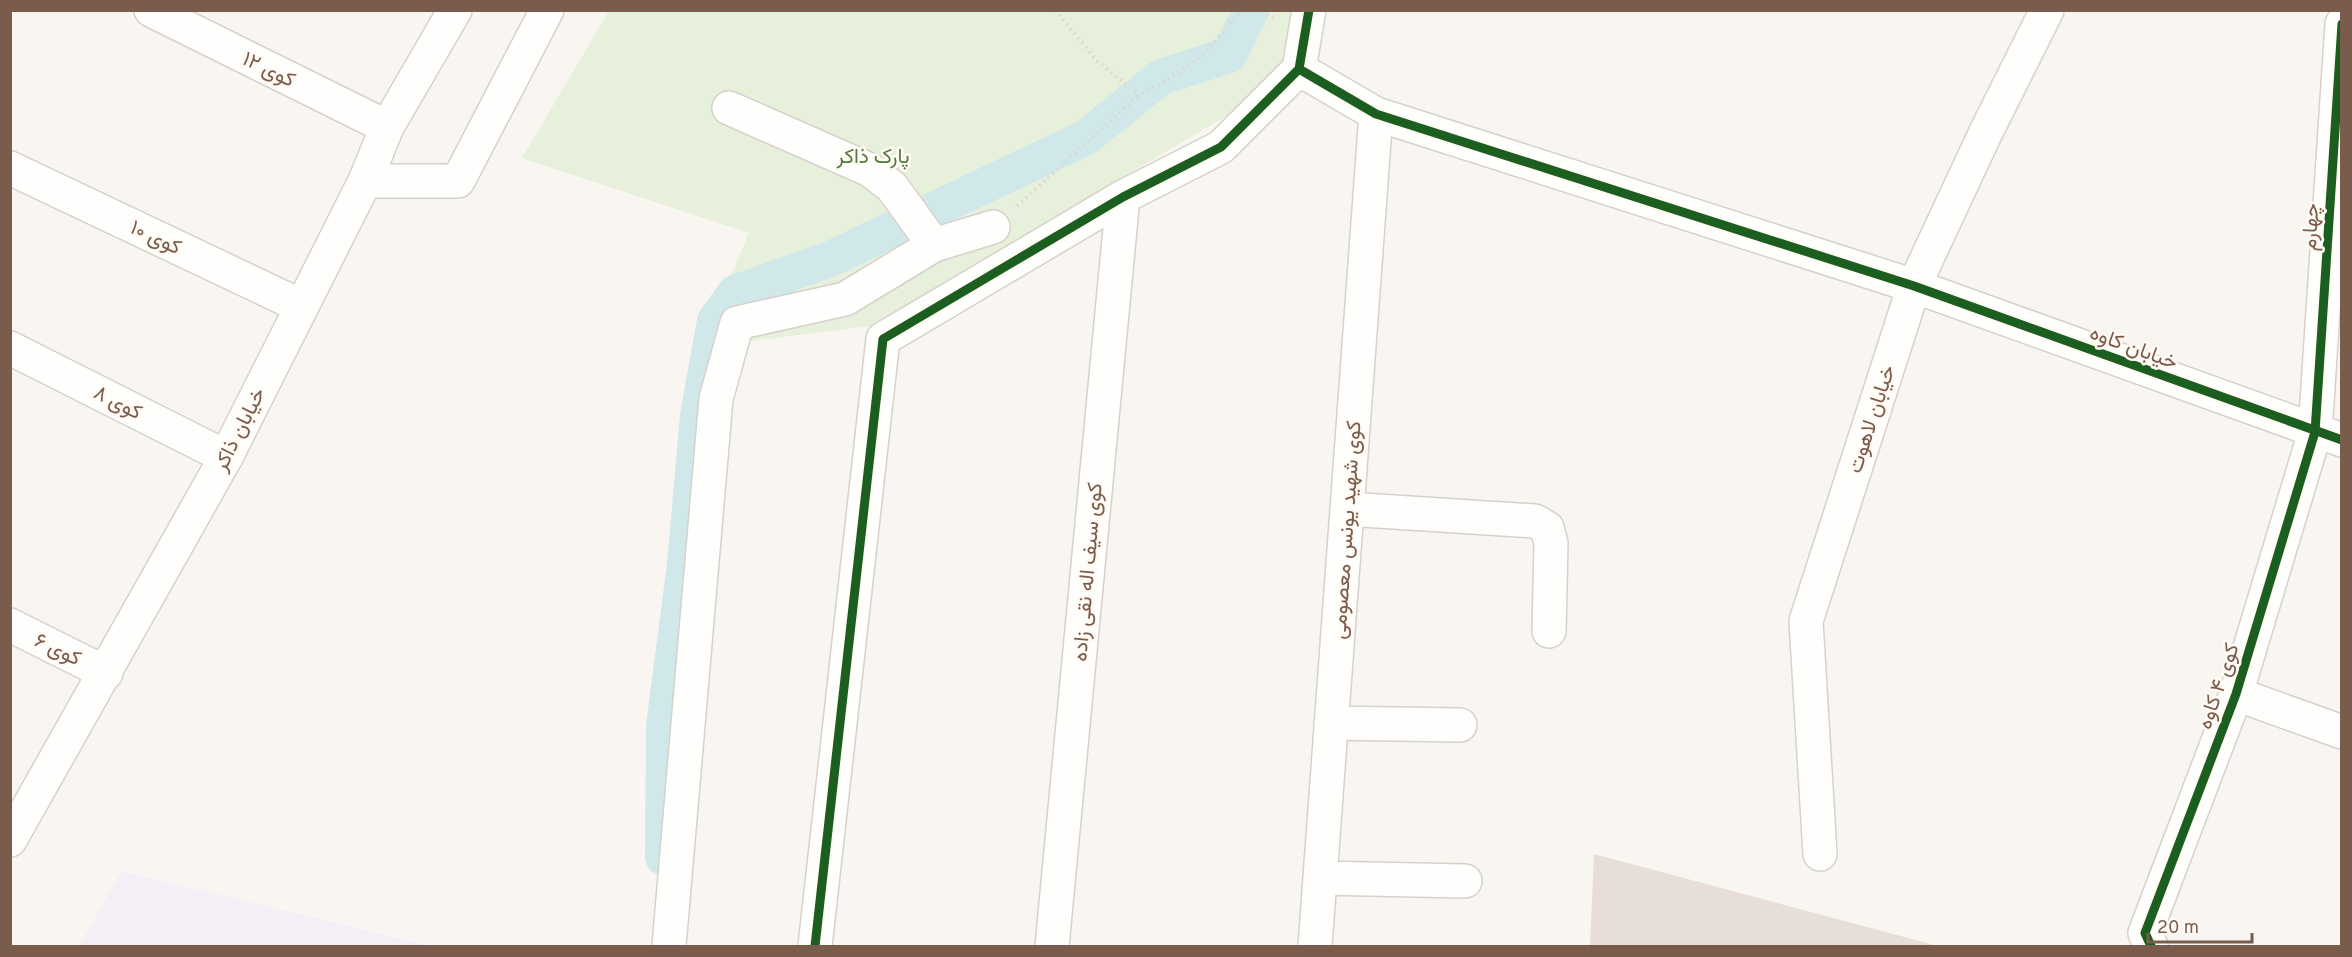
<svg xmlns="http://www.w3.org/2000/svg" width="2352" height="957" viewBox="0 0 2352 957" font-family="Overpass,Vazirmatn,sans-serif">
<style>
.education{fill:#f6eef6}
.green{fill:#e7f0db}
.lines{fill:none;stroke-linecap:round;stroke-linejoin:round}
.canal{stroke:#d0e8ea;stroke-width:36}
.building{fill:#e6ded7}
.street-casing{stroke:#d7d1cb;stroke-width:36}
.secondary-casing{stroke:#d9d2cb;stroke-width:36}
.path{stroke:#dcd5d0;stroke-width:4;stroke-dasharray:1.5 4.5;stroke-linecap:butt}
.street{stroke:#fefefd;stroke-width:33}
.secondary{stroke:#fefefd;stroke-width:33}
.cycleway-casing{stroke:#fffaf3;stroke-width:13}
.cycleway{stroke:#1b5e20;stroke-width:9}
.labels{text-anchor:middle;stroke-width:5;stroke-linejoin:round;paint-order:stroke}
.street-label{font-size:21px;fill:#7a5c4d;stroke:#fffaf3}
.park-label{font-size:21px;fill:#537a41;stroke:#fffaf3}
</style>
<rect width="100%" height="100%" fill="#f9f5f0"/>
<!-- education -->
<path class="education" d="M 122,871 L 430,946 L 79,946 Z"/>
<!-- green -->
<path class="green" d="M 609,11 L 1295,11 L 1290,54 L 1255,99 L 871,326 L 700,347 L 749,233 L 522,158 Z"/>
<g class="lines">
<!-- canal -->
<path class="canal" d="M 663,857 L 664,726 L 685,565 L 698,415 L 715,321 L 735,293 L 830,259 L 1085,138 L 1161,77 L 1229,55 L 1251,10"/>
</g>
<!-- building -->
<path class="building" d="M 1594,854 L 1938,946 L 1590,946 Z"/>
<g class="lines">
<!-- street casing -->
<g class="street-casing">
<path id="street" d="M 151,10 L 387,127
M 1299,69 L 1376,114 L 1914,286 L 2342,440
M 729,108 L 870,170 L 892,187 L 934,245
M 10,168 L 301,306
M 365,181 L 458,181 L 547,10
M 10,348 L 226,457
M 1347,509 L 1535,521 L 1547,528 L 1551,543 L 1549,631
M 10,625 L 106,673
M 2236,694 L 2342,732
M 1331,723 L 1460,725
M 1820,854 L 1806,621 L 1914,286 L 1985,134 L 2047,10
M 1320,878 L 1465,881
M 669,946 L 716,399 L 737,323 L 845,299 L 934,245 L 993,227
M 815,946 L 883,339 L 1123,197 L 1221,147 L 1299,69 L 1309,10
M 1052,946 L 1123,197
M 1315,946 L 1376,114
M 2151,946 L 2145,933 L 2236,694 L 2315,432 L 2342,24"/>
</g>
<!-- secondary casing -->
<g class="secondary-casing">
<path id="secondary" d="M 10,840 L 226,457 L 365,181 L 387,127 L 455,10"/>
</g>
<!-- path -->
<path class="path" d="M 1055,10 L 1098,62 L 1139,95
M 1256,10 L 1275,18
M 1017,206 L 1139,95 L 1177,74 L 1203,54 L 1242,10"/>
<!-- street -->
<use href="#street" class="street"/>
<!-- secondary -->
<use href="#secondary" class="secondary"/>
<!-- cycleway casing -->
<g class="cycleway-casing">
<path id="cycleway" d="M 1299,69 L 1376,114 L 1914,286 L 2342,440
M 815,946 L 883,339 L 1123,197 L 1221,147 L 1299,69 L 1309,10
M 2151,946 L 2145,933 L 2236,694 L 2315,432 L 2342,24"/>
</g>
<!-- cycleway -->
<use href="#cycleway" class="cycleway"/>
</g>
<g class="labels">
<!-- street labels -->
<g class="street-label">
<text transform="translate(269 69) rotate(26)" y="7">کوی ۱۲</text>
<text transform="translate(2310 227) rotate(-87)" y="7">چهارم</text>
<text transform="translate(156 237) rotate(25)" y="7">کوی ۱۰</text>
<text transform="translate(2134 347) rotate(20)" y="7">خیابان کاوه</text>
<text transform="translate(118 402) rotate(27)" y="7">کوی ۸</text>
<text transform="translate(1871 419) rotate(-72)" y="7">خیابان لاهوت</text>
<text transform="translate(239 429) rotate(-63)" y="7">خیابان ذاکر</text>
<text transform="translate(1346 530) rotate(-86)" y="7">کوی شهید یونس معصومی</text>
<text transform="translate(1087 572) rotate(-85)" y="7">کوی سیف اله نقی زاده</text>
<text transform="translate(58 649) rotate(26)" y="7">کوی ۶</text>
<text transform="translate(2218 686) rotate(-71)" y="7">کوی ۴ کاوه</text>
</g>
<!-- park labels -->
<g class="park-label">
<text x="873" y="163">پارک ذاکر</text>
</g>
</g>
<!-- border -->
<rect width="2352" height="957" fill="none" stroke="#7a5c4d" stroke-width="24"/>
<!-- scale -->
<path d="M2148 933v9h104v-9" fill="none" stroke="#7a5c4d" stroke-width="3"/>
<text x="2157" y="933" font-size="18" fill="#7a5c4d" stroke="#fffaf3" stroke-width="4.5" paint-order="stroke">20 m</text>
</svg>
